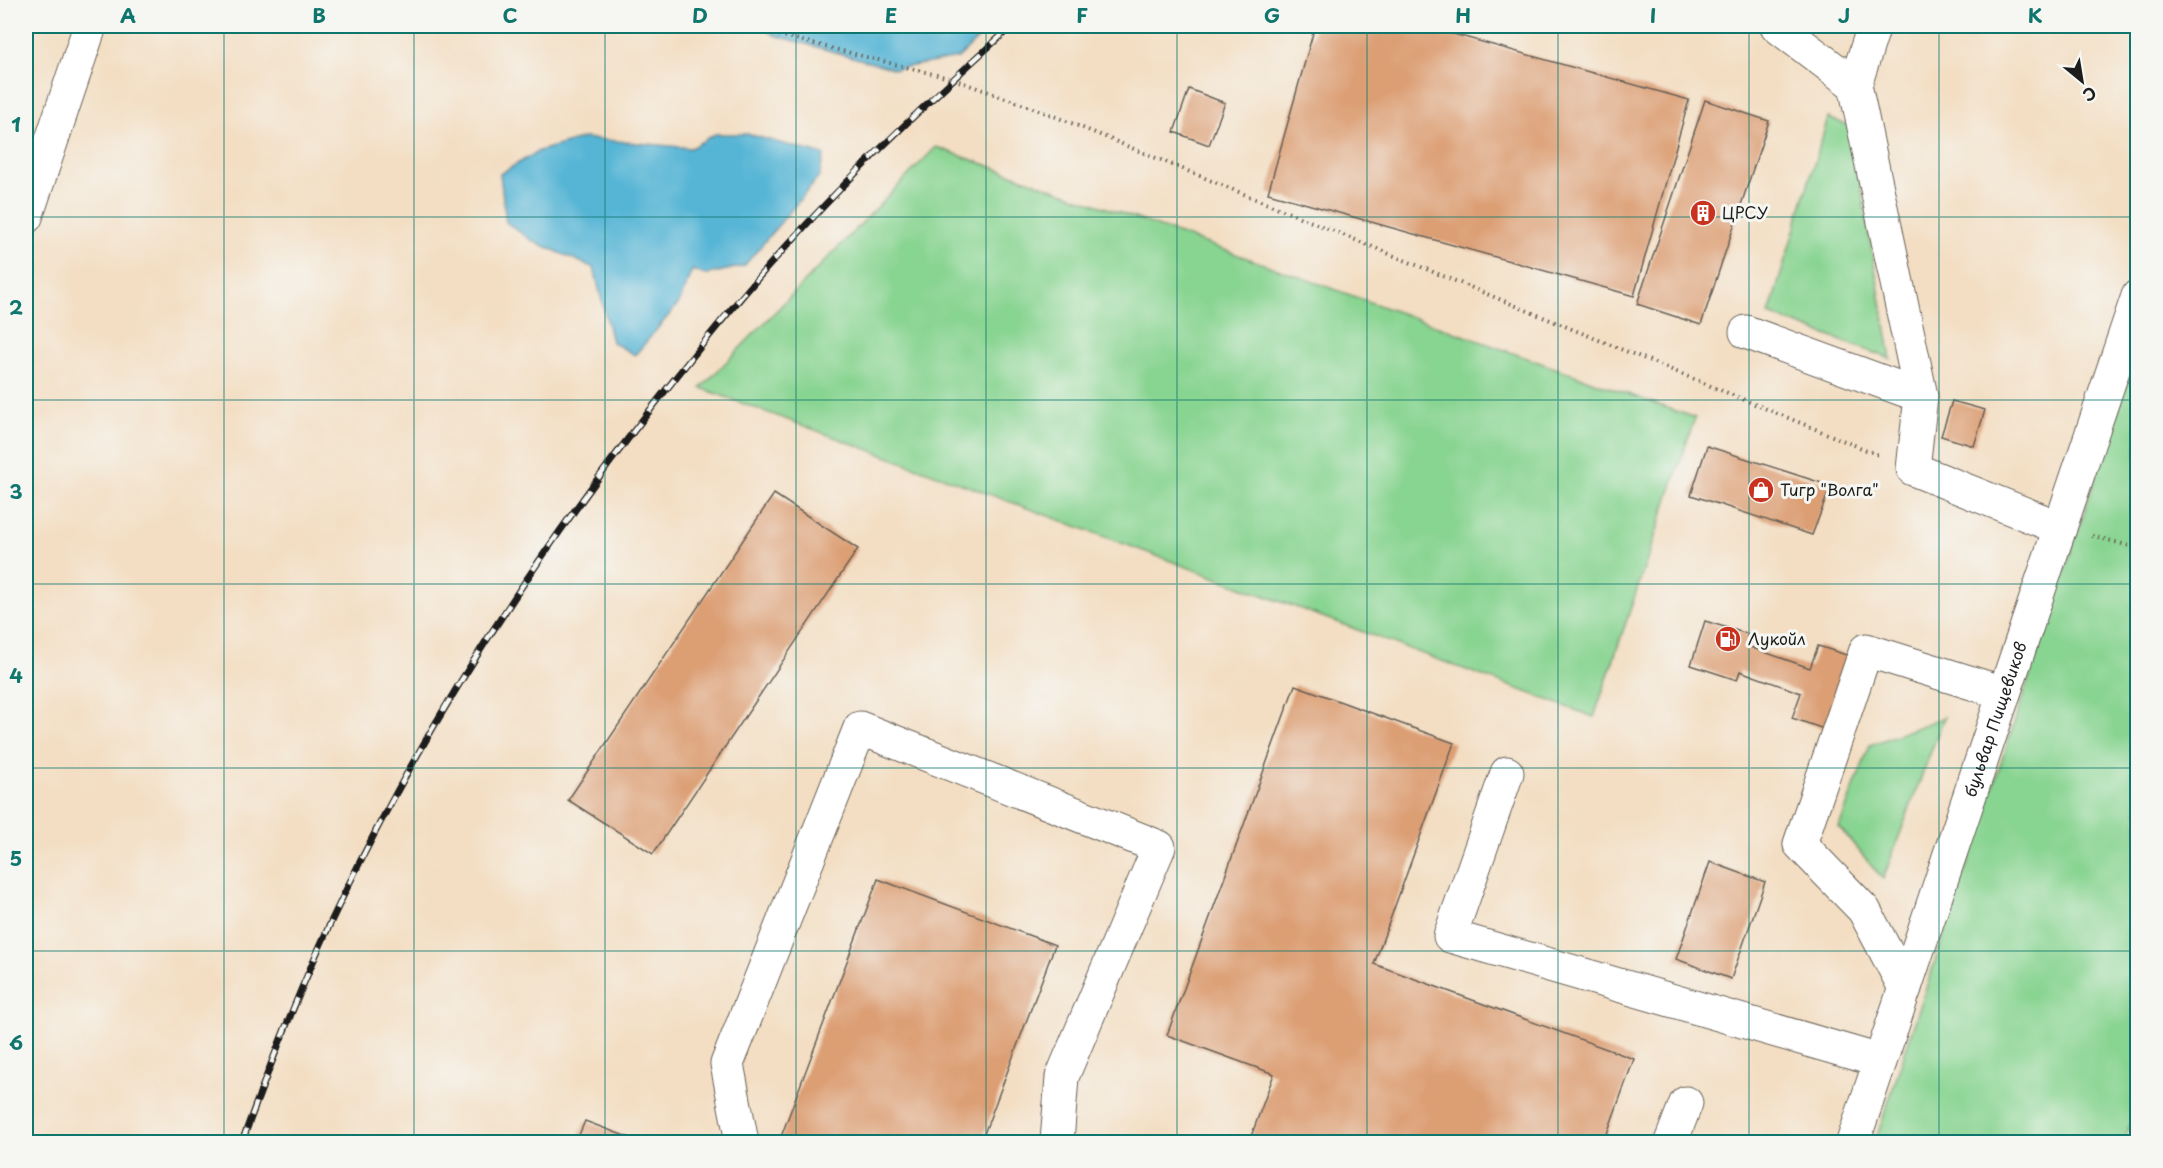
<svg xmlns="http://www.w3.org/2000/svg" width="2163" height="1168" viewBox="0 0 2163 1168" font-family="'Playpen Sans',sans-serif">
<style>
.green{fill:#88d491;stroke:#527856;stroke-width:1.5}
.water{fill:#57b5d5;stroke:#3a6878;stroke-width:1.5}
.building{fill:#dc9e73}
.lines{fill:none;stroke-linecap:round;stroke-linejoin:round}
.minor-casing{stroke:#676056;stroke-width:35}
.major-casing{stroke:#676056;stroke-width:35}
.path{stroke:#676056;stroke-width:4;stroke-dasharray:1.5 4.5;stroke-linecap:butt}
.minor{stroke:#fff;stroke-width:33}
.major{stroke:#fff;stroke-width:33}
.rail-casing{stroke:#1c1c1c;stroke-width:7}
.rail{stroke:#f6f6f2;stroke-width:4.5;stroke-dasharray:14;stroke-linecap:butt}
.grid{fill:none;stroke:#0f766e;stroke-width:1.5;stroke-opacity:0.55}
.labels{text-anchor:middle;stroke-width:6;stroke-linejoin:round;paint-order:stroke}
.poi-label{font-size:16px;fill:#1c1c1c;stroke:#f6f6f2;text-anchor:start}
.street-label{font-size:16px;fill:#1c1c1c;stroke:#f6f6f2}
.neatline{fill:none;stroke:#0f766e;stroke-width:2}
.grid-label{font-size:20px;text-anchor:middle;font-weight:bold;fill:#0f766e}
</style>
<rect width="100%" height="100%" fill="#f6f6f2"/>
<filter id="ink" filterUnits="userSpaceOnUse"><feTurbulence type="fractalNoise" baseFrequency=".0167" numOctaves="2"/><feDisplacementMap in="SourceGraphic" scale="12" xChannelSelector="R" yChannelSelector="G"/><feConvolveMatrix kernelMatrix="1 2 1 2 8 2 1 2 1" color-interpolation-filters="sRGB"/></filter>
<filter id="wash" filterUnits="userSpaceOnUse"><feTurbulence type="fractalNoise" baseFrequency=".008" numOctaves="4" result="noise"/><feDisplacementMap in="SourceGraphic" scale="24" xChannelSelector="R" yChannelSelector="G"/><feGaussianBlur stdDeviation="1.35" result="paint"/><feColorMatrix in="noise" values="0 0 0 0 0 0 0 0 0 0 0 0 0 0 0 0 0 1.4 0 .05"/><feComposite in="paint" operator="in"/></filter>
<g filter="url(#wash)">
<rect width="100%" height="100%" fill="#f3dec3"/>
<!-- green -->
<path class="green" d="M 1828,118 L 1850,126 L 1891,359 L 1769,314 Z
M 936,147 L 1695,418 L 1594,717 L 701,388 Z
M 2137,353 L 2137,1104 L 2124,1142 L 1875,1142 Z
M 1944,717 L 1883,879 L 1839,827 L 1870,745 Z"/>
<!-- water -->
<path class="water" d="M 760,26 L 991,26 L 958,58 L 895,69 L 774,35 Z
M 715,134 L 748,134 L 824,155 L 819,177 L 744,266 L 705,275 L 692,270 L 679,303 L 635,355 L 612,342 L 594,268 L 531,240 L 506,222 L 500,174 L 539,151 L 584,138 L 691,148 Z"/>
<g id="blocks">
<!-- building -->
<path class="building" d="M 1315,26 L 1425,26 L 1689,100 L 1634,296 L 1268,193 Z
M 1189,89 L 1225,103 L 1209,145 L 1174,132 Z
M 1705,100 L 1769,121 L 1701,325 L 1637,304 Z
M 1952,401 L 1985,410 L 1974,446 L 1941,436 Z
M 1707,446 L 1831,486 L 1812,535 L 1691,495 Z
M 774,494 L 858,549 L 653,854 L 568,800 Z
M 1705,621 L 1751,635 L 1747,646 L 1810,668 L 1818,646 L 1853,657 L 1827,730 L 1792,718 L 1801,693 L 1740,671 L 1737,680 L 1691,665 Z
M 1295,685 L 1454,743 L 1374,964 L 1634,1059 L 1604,1142 L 1249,1142 L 1274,1074 L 1167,1035 Z
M 1710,862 L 1765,882 L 1731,979 L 1676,959 Z
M 878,879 L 1055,945 L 981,1142 L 779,1142 Z
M 585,1121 L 641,1142 L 576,1142 Z"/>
</g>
</g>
<g filter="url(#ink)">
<use href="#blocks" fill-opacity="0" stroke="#676056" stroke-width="1.5"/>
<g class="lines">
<!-- minor casing -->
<g class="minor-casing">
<path id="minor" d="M 1777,26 L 1855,85 L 1921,396 L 1913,469 L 2060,528
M 1855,85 L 1874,26
M 1746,332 L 1921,396
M 1507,773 L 1450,936 L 1880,1061
M 1905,988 L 1864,910 L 1800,844 L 1866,650 L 2004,693
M 742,1142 L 727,1064 L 860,728 L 1159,847 L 1062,1077 L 1057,1142
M 1671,1142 L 1686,1103"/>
</g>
<!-- major casing -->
<g class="major-casing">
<g id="major">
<path d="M 26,217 L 90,26"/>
<path id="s1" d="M 1853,1142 L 2138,296"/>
</g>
</g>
<!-- path -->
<path class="path" d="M 744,26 L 953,79 L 1049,114 L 1881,456
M 2092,536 L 2138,548"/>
<!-- minor -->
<use href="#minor" class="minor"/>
<!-- major -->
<use href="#major" class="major"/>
<!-- rail casing -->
<g class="rail-casing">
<path id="rail" d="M 242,1142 C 273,1056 307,970 347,888 C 432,714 538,552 658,400 C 702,344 746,289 795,237 C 863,162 937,93 1012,26"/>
</g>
<!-- rail -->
<use href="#rail" class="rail"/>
</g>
</g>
<!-- grid -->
<path class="grid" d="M 224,26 L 224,1142M 414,26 L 414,1142M 605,26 L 605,1142M 796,26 L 796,1142M 986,26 L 986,1142M 1177,26 L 1177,1142M 1367,26 L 1367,1142M 1558,26 L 1558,1142M 1749,26 L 1749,1142M 1939,26 L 1939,1142M 26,217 L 2138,217M 26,400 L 2138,400M 26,584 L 2138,584M 26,768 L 2138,768M 26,951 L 2138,951"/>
<!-- icons -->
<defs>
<g id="building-disc" transform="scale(1.35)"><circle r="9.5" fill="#c8321e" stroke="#f6f6f2"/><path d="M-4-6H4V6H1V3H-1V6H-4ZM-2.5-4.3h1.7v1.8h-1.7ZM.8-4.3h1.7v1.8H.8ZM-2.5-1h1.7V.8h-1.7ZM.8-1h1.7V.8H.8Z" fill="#fff"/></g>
<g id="shop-disc" transform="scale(1.35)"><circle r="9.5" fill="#c8321e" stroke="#f6f6f2"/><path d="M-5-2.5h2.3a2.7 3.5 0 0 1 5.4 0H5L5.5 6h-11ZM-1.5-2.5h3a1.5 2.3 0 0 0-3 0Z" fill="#fff"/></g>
<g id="fuel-disc" transform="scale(1.35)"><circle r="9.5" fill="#c8321e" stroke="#f6f6f2"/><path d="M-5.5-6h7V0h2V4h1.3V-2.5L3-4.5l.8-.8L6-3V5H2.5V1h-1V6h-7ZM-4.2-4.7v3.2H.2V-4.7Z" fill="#fff"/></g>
</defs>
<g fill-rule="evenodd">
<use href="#building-disc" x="1703" y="213"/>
<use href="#shop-disc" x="1761" y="490"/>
<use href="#fuel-disc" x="1728" y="639"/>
</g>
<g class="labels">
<!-- poi labels -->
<g class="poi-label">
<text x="1722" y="219">ЦРСУ</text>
<text x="1780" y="496">Тигр "Волга"</text>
<text x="1748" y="645">Лукойл</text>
</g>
<!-- street labels -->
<g class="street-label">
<text dy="6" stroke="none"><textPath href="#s1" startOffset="446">бульвар Пищевиков</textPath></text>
</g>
</g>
<!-- margin -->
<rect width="2163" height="1168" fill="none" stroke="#f6f6f2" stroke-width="66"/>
<!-- north arrow -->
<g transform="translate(2082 81) rotate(150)" stroke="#f6f6f2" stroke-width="4.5" paint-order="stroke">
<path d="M0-4.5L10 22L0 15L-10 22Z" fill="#1c1c1c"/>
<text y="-9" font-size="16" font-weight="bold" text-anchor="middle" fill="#1c1c1c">С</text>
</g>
<rect x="33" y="33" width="2097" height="1102" class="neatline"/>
<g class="grid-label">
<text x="128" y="23">A</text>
<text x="319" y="23">B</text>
<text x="510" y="23">C</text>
<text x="700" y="23">D</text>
<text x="891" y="23">E</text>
<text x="1082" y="23">F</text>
<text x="1272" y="23">G</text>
<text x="1463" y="23">H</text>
<text x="1653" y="23">I</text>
<text x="1844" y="23">J</text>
<text x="2035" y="23">K</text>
<text x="16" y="132">1</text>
<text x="16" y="315">2</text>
<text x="16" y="499">3</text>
<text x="16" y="683">4</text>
<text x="16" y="866">5</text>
<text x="16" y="1050">6</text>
</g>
</svg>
